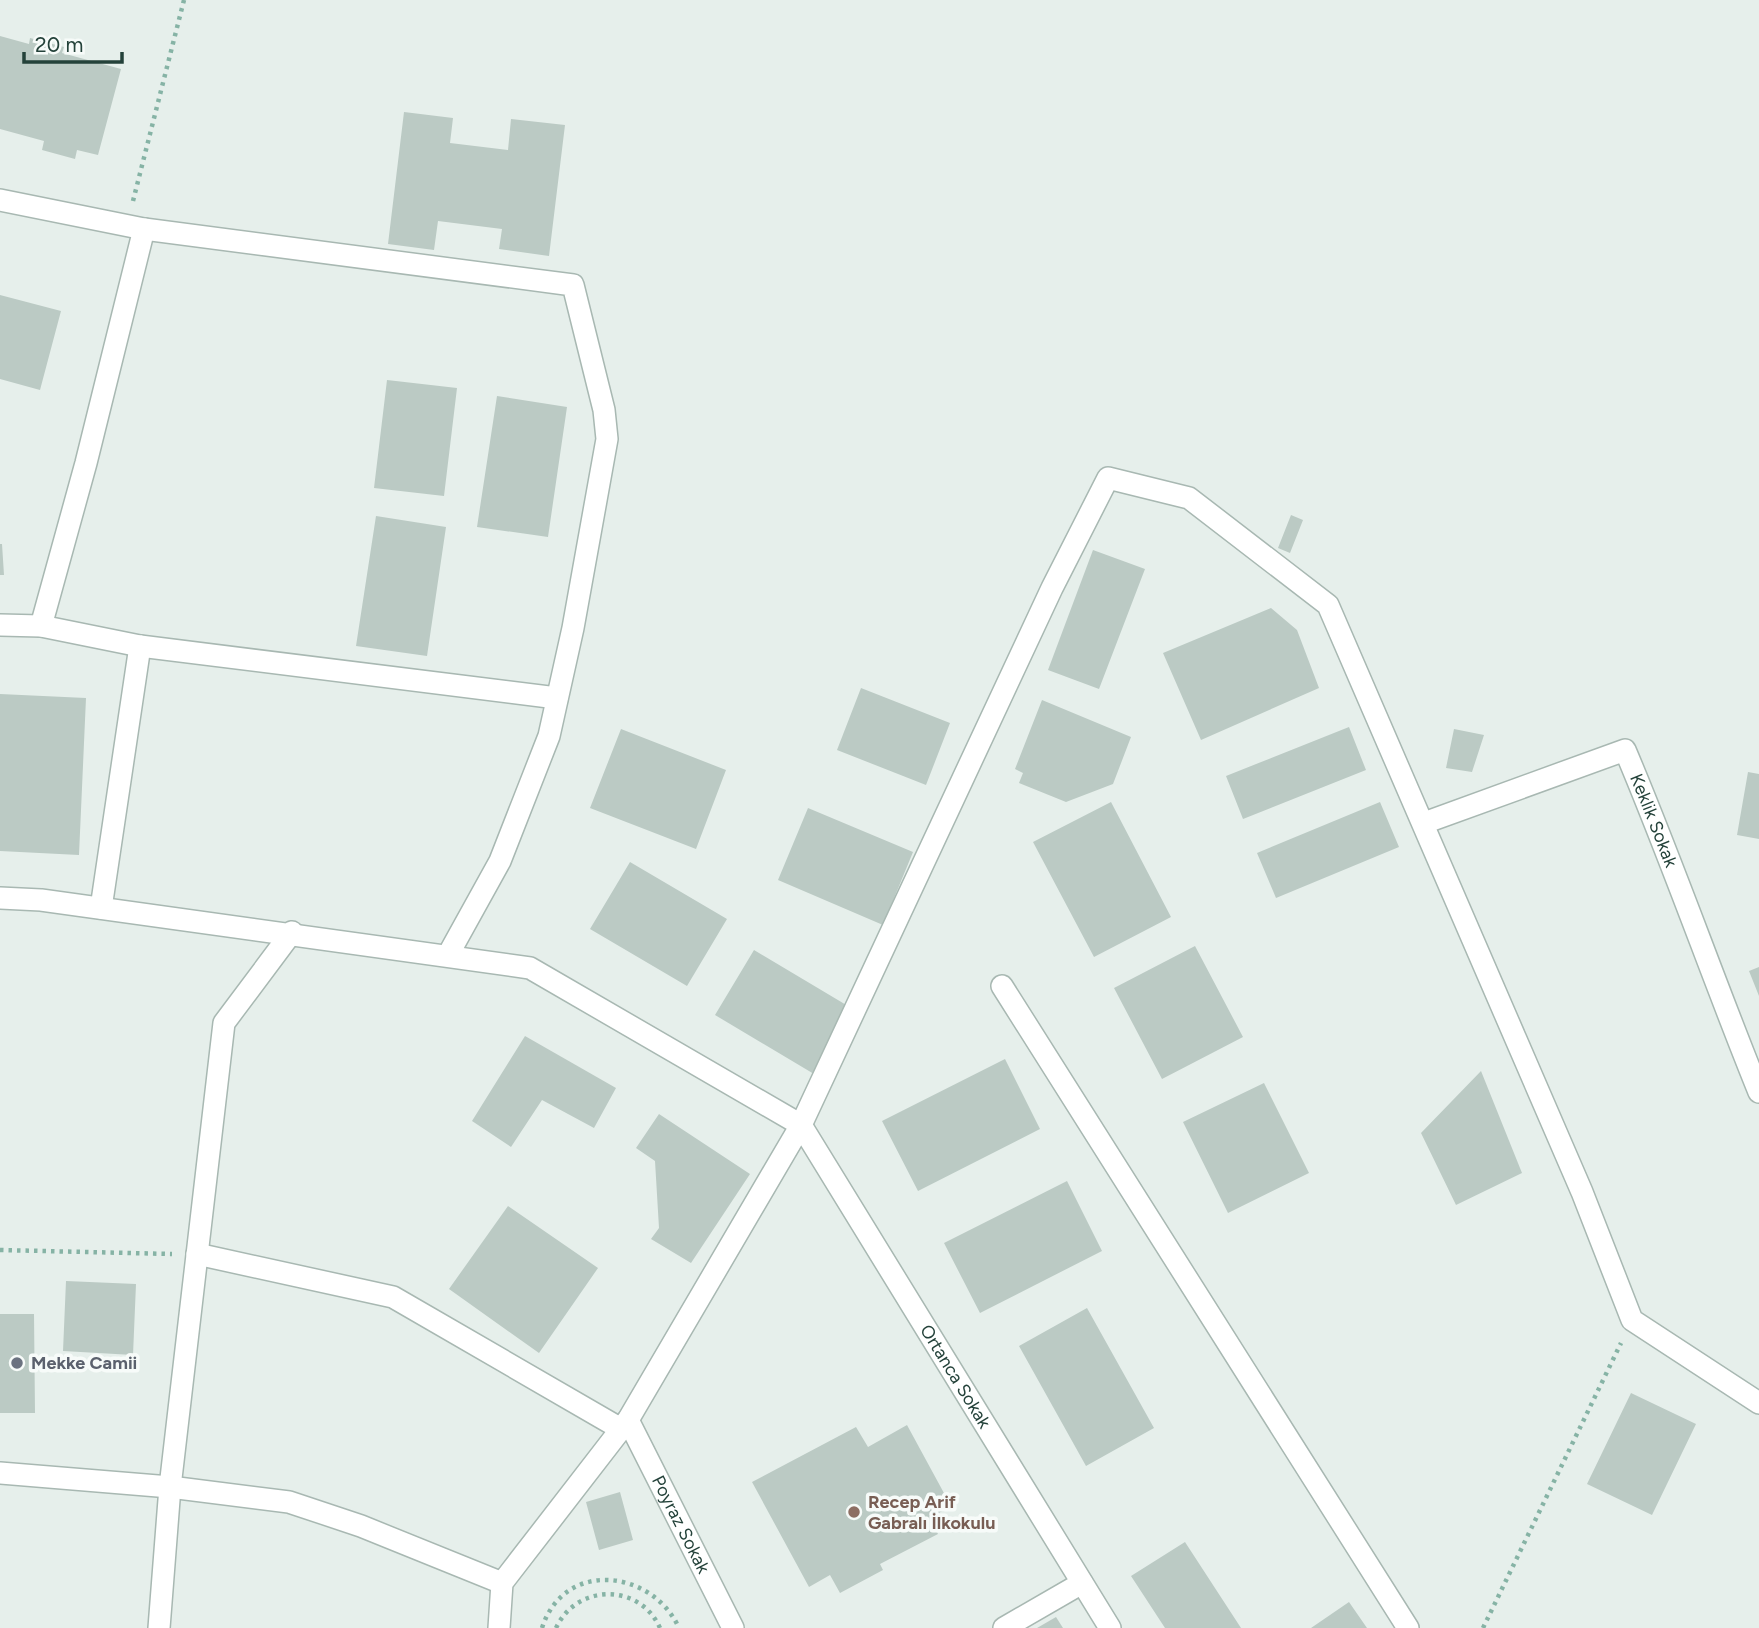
<svg xmlns="http://www.w3.org/2000/svg" width="1759" height="1628" viewBox="0 0 1759 1628" font-family="Figtree,sans-serif">
<style>
.building{fill:#bbcac4}
.lines{fill:none;stroke-linecap:round;stroke-linejoin:round}
.street-casing{stroke:#a8b8b2;stroke-width:24}
.path{stroke:#86b3a5;stroke-width:4.5;stroke-dasharray:3.5 5;stroke-linecap:butt}
.street{stroke:#fff;stroke-width:21}
.worship-dot{fill:#6b7280;stroke:#f7fbf9;stroke-width:2.5}
.education-dot{fill:#8d6e63;stroke:#f7fbf9;stroke-width:2.5}
.labels{text-anchor:middle;stroke-width:7;stroke-linejoin:round;paint-order:stroke}
.street-label{font-size:18px;fill:#24423a;stroke:#f7fbf9}
.worship-label{font-size:18px;font-weight:bold;fill:#5b616d;stroke:#f7fbf9;text-anchor:start}
.education-label{font-size:18px;font-weight:bold;fill:#785e54;stroke:#f7fbf9;text-anchor:start}
</style>
<rect width="100%" height="100%" fill="#e6efeb"/>
<!-- building -->
<path class="building" d="M 0,36 L 29,44 L 30,38 L 64,47 L 62,53 L 121,69 L 98,155 L 77,150 L 75,159 L 42,150 L 44,141 L 0,129 Z
M 404,112 L 453,118 L 450,143 L 508,150 L 511,119 L 565,125 L 549,256 L 499,249 L 502,229 L 438,221 L 434,250 L 388,244 Z
M 0,295 L 61,311 L 40,390 L 0,379 Z
M 387,380 L 457,388 L 444,496 L 374,488 Z
M 497,396 L 567,407 L 548,537 L 477,527 Z
M 1291,515 L 1303,520 L 1290,553 L 1278,548 Z
M 376,516 L 446,527 L 427,656 L 356,646 Z
M 0,544 L 2,544 L 4,575 L 0,575 Z
M 1093,550 L 1145,569 L 1099,689 L 1048,670 Z
M 1271,608 L 1297,630 L 1319,688 L 1201,740 L 1163,653 Z
M 861,688 L 950,723 L 926,785 L 837,750 Z
M 0,694 L 86,698 L 79,855 L 0,851 Z
M 1042,700 L 1131,737 L 1113,784 L 1066,802 L 1019,783 L 1023,773 L 1015,769 Z
M 1349,727 L 1366,770 L 1243,819 L 1226,776 Z
M 621,729 L 726,770 L 696,849 L 590,808 Z
M 1454,729 L 1484,735 L 1472,772 L 1446,768 Z
M 1748,772 L 1759,774 L 1759,839 L 1737,835 Z
M 1111,802 L 1171,917 L 1094,957 L 1033,842 Z
M 1380,802 L 1399,847 L 1276,898 L 1257,853 Z
M 808,808 L 913,852 L 883,925 L 778,880 Z
M 630,862 L 727,919 L 687,986 L 590,929 Z
M 1195,946 L 1243,1037 L 1162,1079 L 1114,988 Z
M 754,950 L 853,1009 L 814,1074 L 715,1015 Z
M 1759,967 L 1759,996 L 1749,971 Z
M 525,1036 L 616,1088 L 594,1128 L 542,1100 L 511,1147 L 472,1121 Z
M 1005,1059 L 1040,1129 L 918,1191 L 882,1121 Z
M 1481,1071 L 1522,1173 L 1456,1205 L 1421,1133 Z
M 1264,1083 L 1309,1173 L 1228,1213 L 1183,1122 Z
M 659,1114 L 750,1174 L 691,1263 L 651,1239 L 659,1228 L 655,1161 L 636,1148 Z
M 1067,1181 L 1102,1251 L 980,1313 L 944,1243 Z
M 508,1206 L 598,1268 L 539,1353 L 449,1289 Z
M 66,1281 L 136,1284 L 133,1355 L 63,1351 Z
M 1087,1308 L 1154,1428 L 1086,1466 L 1019,1346 Z
M 0,1314 L 34,1314 L 35,1413 L 0,1413 Z
M 1631,1393 L 1696,1424 L 1652,1515 L 1587,1484 Z
M 907,1425 L 951,1506 L 930,1518 L 938,1534 L 880,1564 L 883,1570 L 840,1593 L 830,1575 L 809,1587 L 752,1482 L 856,1427 L 868,1447 Z
M 620,1492 L 633,1540 L 599,1550 L 586,1502 Z
M 1185,1542 L 1241,1628 L 1165,1628 L 1131,1576 Z
M 1349,1602 L 1367,1628 L 1311,1628 Z
M 1056,1617 L 1063,1628 L 1037,1628 Z"/>
<g class="lines">
<!-- street casing -->
<g class="street-casing">
<g id="street">
<path d="M 0,200 L 144,229 L 573,285 L 604,410 L 607,439 L 573,628 L 549,736 L 500,861 L 448,955"/>
<path d="M 0,625 L 41,626 L 140,646 L 557,698"/>
<path d="M 41,626 L 86,463 L 144,229"/>
<path id="s1" d="M 1424,823 L 1625,750 C 1673,863 1713,979 1759,1092"/>
<path id="s2" d="M 0,898 L 41,900 L 530,968 L 801,1125 L 1110,1628"/>
<path d="M 101,908 L 140,646"/>
<path d="M 1002,986 L 1408,1628"/>
<path d="M 197,1254 L 393,1297 L 621,1429"/>
<path id="s3" d="M 628,1420 L 733,1628"/>
<path d="M 0,1473 L 170,1487 L 289,1502 L 361,1526 L 502,1583"/>
<path d="M 159,1628 L 170,1487 L 224,1023 L 292,932"/>
<path d="M 499,1628 L 502,1583 L 628,1420 L 801,1125 L 1052,588 L 1108,478 L 1189,498 L 1328,605 L 1582,1192 L 1632,1320 L 1759,1403"/>
<path d="M 1004,1628 L 1082,1583"/>
</g>
</g>
<!-- path -->
<path class="path" d="M 133,201 L 184,0
M 0,1250 L 172,1254
M 542,1628 C 564,1559 652,1569 679,1628
M 556,1628 C 577,1583 640,1583 660,1628
M 1483,1628 L 1621,1343"/>
<!-- street -->
<use href="#street" class="street"/>
</g>
<!-- markers -->
<circle class="worship-dot" cx="17" cy="1363" r="7"/>
<circle class="education-dot" cx="854" cy="1512" r="7"/>
<g class="labels">
<!-- street labels -->
<g class="street-label">
<text dy="6" stroke="none"><textPath href="#s1" startOffset="290">Keklik Sokak</textPath></text>
<text dy="6" stroke="none"><textPath href="#s2" startOffset="1143">Ortanca Sokak</textPath></text>
<text dy="6" stroke="none"><textPath href="#s3" startOffset="117">Poyraz Sokak</textPath></text>
</g>
<!-- worship labels -->
<g class="worship-label">
<text x="31" y="1369">Mekke Camii</text>
</g>
<!-- education labels -->
<g class="education-label">
<text x="868" y="1508">Recep Arif<tspan x="868" dy="21">Gabralı İlkokulu</tspan></text>
</g>
</g>
<!-- scale -->
<path d="M24 52v10h98v-10" fill="none" stroke="#24423a" stroke-width="3.5"/>
<text x="35" y="52" font-size="21" fill="#24423a" stroke="#f7fbf9" stroke-width="5" paint-order="stroke">20 m</text>
</svg>
